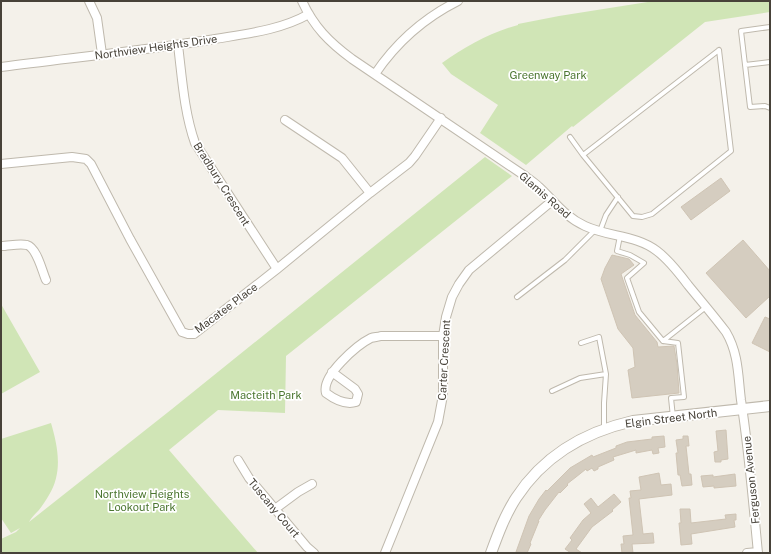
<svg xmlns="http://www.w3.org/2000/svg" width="771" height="554" font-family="'Public Sans',sans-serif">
<rect width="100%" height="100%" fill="#f4f1ea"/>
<path fill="#d0e5b6" d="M654 1H770V12L705 22 573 127 572 126 526 165 480 133 498 105 451 74 442 63C465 47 491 32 518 25V24L559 16Z
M485 157 512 176 286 356 285 413 218 410 169 450 258 553H1V539L16 532 20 528 11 533 1 518V439L51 423C58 447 63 472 49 495 46 500 42 506 39 510 35 514 31 518 29 522L172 409Z
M1 304 40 372 1 394Z"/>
<path fill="#d5cdc0" stroke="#cfc4b4" d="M721 178 730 191 691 220 681 207Z
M743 240 770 271V296L746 318 706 273Z
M612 255 629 259 634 265 621 274 635 315 657 342 658 347 674 346 677 364 679 393 632 398 628 370 635 367 633 348 618 329 601 279 605 268Z
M765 317 770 319V352L752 343Z
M726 430 728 459 721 460V462H715L714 452 718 451 716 431Z
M664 436 665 447 658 448 659 453 653 454 652 450 636 453V450L613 457 614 460 598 467V469L594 471 592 468 587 471 586 469 576 477 567 484 568 485 560 493 559 492 545 510 538 521H539L530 543 531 544 527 553 516 552 529 516 539 499 546 490 547 491 570 468 592 455 593 457 616 448V446L627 442 652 439V437Z
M683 436H688L689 446H686L689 474H691L692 485 682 486 680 475H678L676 453H678L676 440 683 439Z
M659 473 661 485 671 484 672 495 639 499 643 534 653 533 654 543 632 544 633 553H622L621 544H624L623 536 633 535 629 498H631L630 491 641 490 639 477Z
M735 474 736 486 714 488V486L703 487 701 476 713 475V477Z
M614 494 621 502 612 510 613 511 592 527 576 549 582 553H571L565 549 572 540 570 538 583 520 591 513 584 504 591 498 598 507Z
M680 509H690L691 523 726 519 725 515 736 514V520H734L735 527 691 534 692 544 681 545 679 523H681Z"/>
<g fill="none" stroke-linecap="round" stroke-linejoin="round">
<defs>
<path id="service" d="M770 27 741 31 750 107 765 106 770 108
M745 65 770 62
M570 137 583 155 633 216 642 217 652 214 731 151 719 50
M583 155 719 50
M600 231 606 215 618 197
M620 236 617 251 630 255 644 263 627 278 639 312 663 341 678 343 684 397 671 398 673 417
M517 297 565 260 595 230
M663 341 706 307
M581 343 599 337 606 374
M552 391 580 378 606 374 604 403V428"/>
<path id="minor" d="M89 1 97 18 102 54
M302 1C314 27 329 42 352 59L525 176C530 180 535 183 539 187 555 202 565 217 585 226 609 237 636 235 657 251 669 260 679 273 688 285 701 301 714 316 726 332 739 354 738 377 741 400 749 451 753 502 758 553
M178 45C182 77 184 112 195 143L277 269
M1 67C70 58 140 51 209 40 243 34 279 31 309 14
M375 74C396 43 424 18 458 1
M285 120 342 158 370 193
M1 164 72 157 86 159 91 164 130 239 182 332 188 334H194L277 269 370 193 409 163 415 156 441 118
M1 246C9 246 19 243 27 245 37 248 42 271 46 280
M332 372 355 389 358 394 356 402C346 405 334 399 326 393 321 376 357 345 371 338 374 337 378 337 381 336H443
M238 460 249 478 307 547 314 553
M275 509 298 492 312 484
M385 553 438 422 443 395V336L446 317 452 297 459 284 469 270 552 201
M747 553 758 552"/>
<path id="tertiary" d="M491 553C498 534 505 515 516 498 544 455 584 432 633 421L770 406"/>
</defs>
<use href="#service" stroke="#bfb9ad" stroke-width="6"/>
<use href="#minor" stroke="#bfb9ad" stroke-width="10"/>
<use href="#tertiary" stroke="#bfb9ad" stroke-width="12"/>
<use href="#service" stroke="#fff" stroke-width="4"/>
<use href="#minor" stroke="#fff" stroke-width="8"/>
<use href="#tertiary" stroke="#fff" stroke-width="10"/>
</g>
<g text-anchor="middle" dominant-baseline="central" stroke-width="3.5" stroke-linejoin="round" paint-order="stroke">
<g font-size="11" fill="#474239" stroke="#fff">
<text transform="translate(156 47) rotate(-8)">Northview Heights Drive</text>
<text transform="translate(222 184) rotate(58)">Bradbury Crescent</text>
<text transform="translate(545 195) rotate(41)">Glamis Road</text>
<text transform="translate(226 308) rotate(-37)">Macatee Place</text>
<text transform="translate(444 360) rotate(-87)">Carter Crescent</text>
<text transform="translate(671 418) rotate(-7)">Elgin Street North</text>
<text transform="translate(751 480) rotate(-96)">Ferguson Avenue</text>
<text transform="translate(274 508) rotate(50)">Tuscany Court</text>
</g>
<g font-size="11" fill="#4b7630" stroke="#fff">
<text x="548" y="75">Greenway Park</text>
<text x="266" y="395">Macteith Park</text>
<text x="142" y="494">Northview Heights<tspan x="142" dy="13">Lookout Park</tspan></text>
</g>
</g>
<rect width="771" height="554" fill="none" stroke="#474239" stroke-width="4"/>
</svg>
